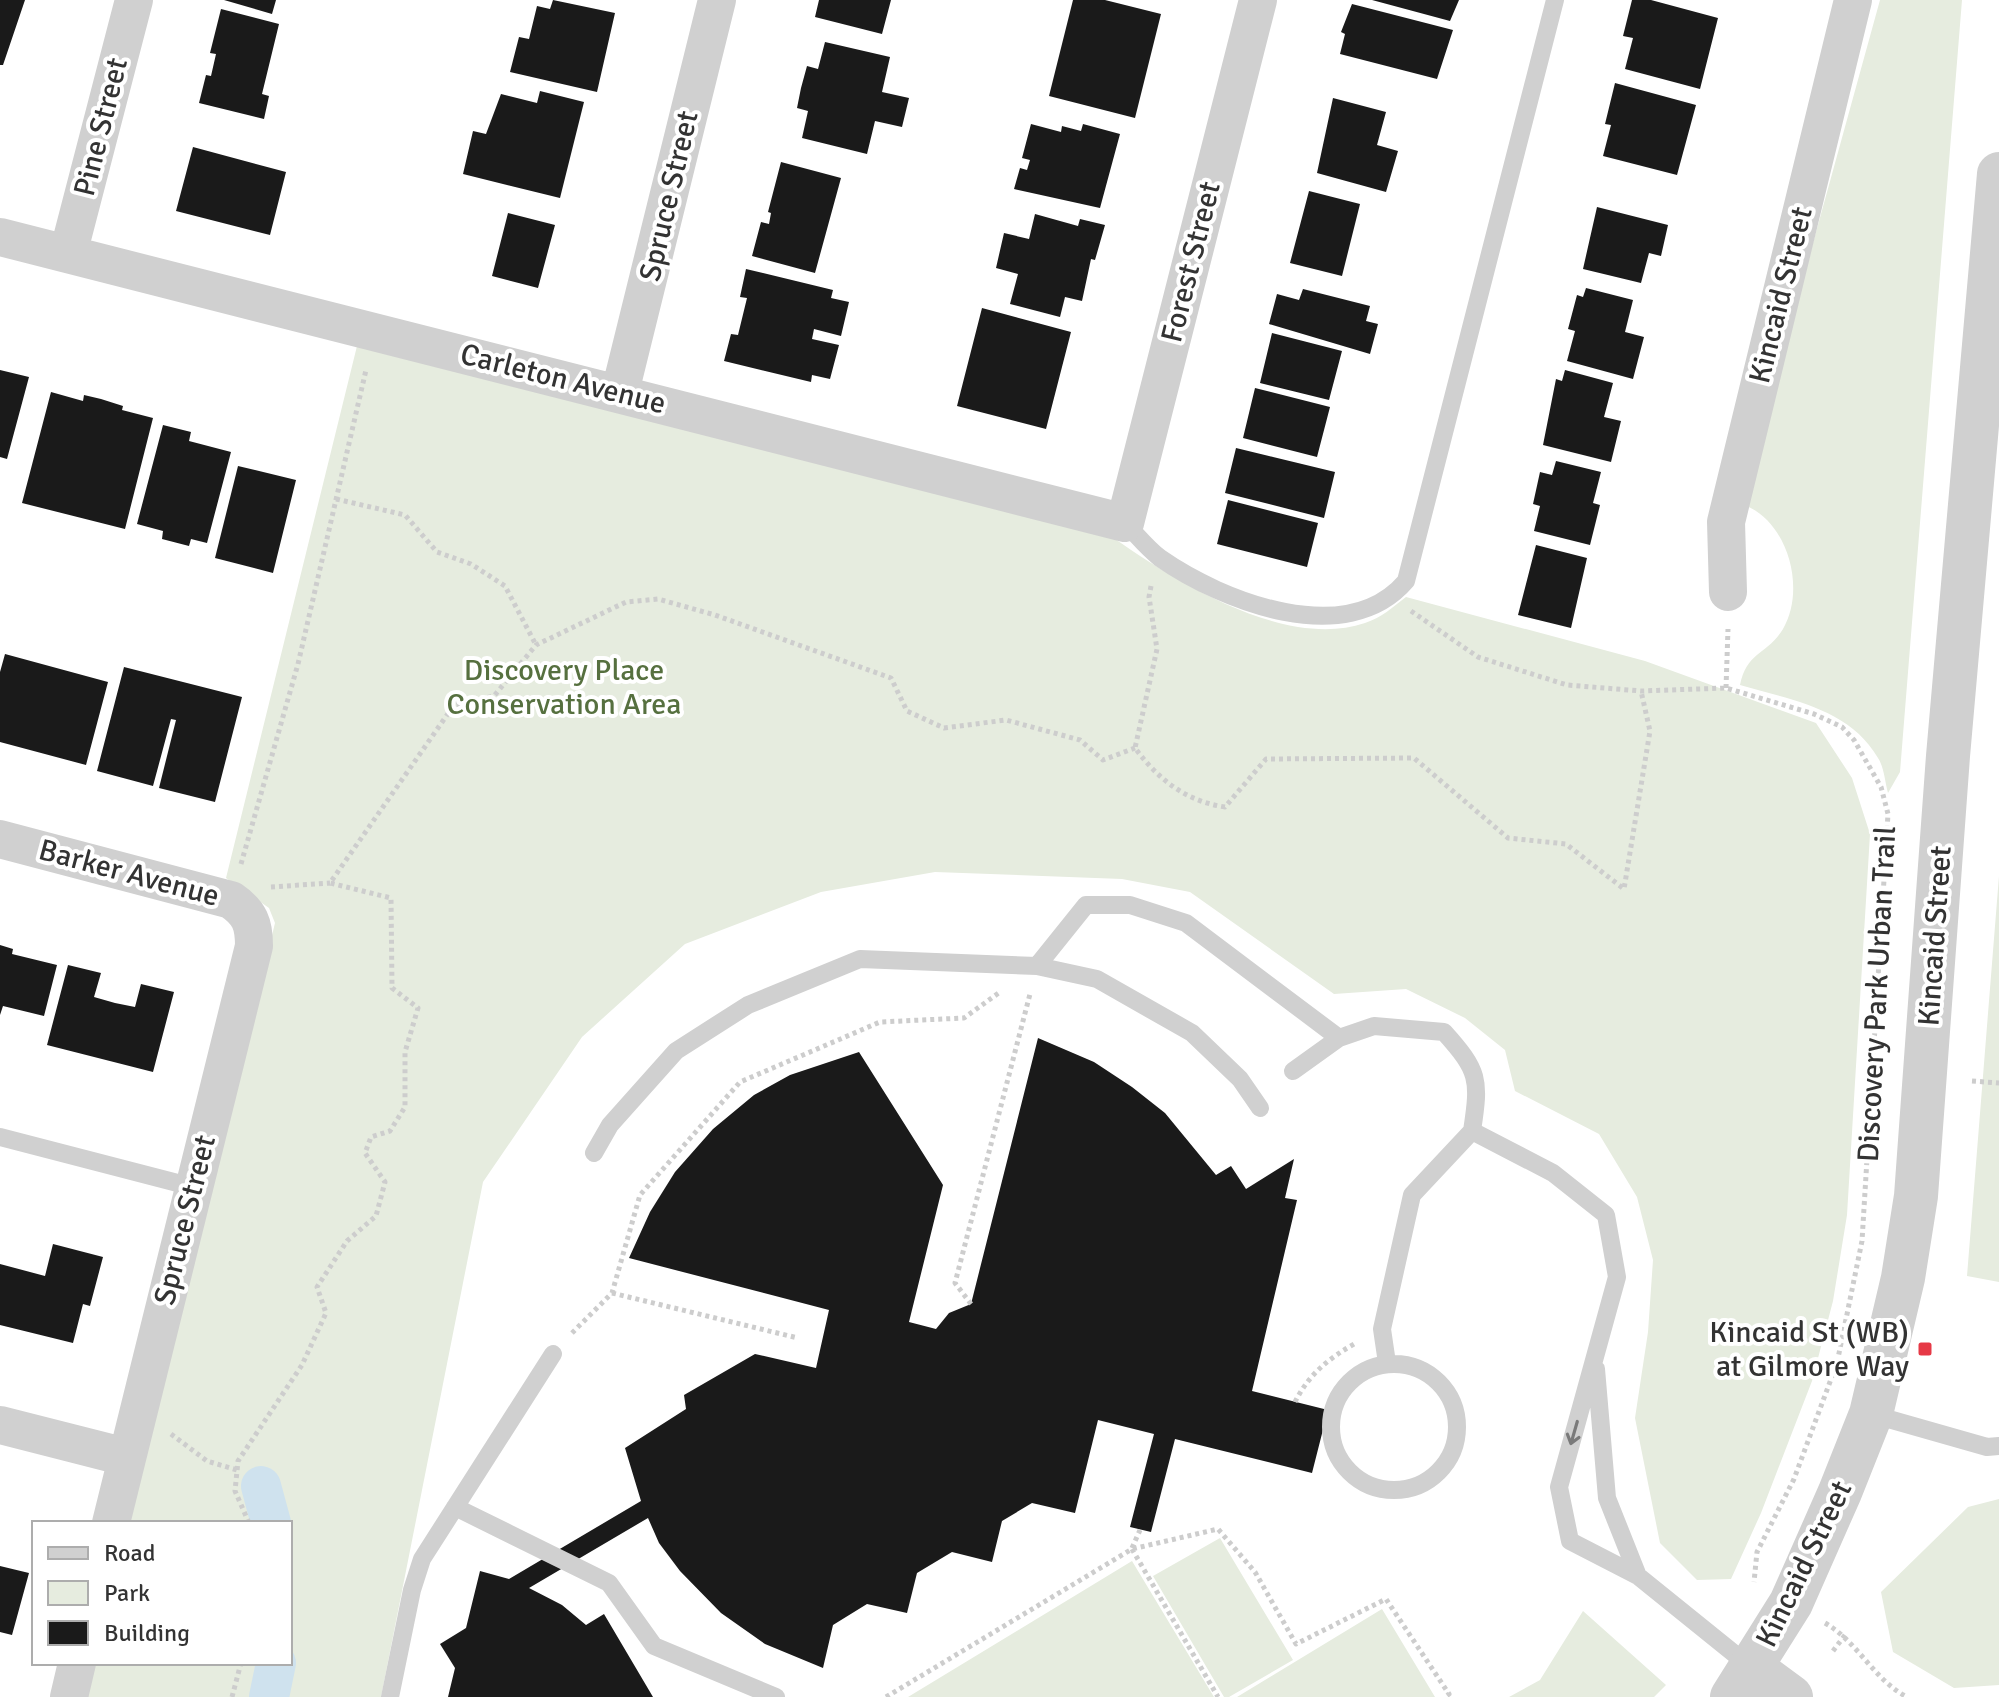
<svg xmlns="http://www.w3.org/2000/svg" width="1999" height="1697" font-family="Signika,sans-serif">
<rect width="100%" height="100%" fill="#fff"/>
<path fill="#e6ecdf" d="M1880 0H1962L1900 772 1888 793C1885 782 1884 767 1878 758 1849 708 1790 700 1740 685 1747 651 1767 655 1783 629 1807 588 1787 518 1741 504Z
M357 346 1105 532C1169 577 1282 651 1365 623 1381 618 1393 607 1406 597L1645 661 1816 723 1852 778 1870 834 1847 1215 1833 1301 1812 1381 1761 1513 1731 1579 1697 1580 1660 1543 1635 1418 1648 1332 1653 1260 1637 1197 1599 1134 1515 1091 1505 1050 1465 1018 1406 989 1334 994 1190 892 1122 879 935 872 821 892 685 944 582 1037 483 1182 381 1697H87L95 1663H290V1523H129L275 923 269 908 226 878Z
M1999 876V1282L1967 1276Z
M1999 1499V1685L1954 1688 1893 1652 1881 1592 1968 1507Z
M1220 1538 1293 1660 1229 1697H1224L1153 1576Z
M1132 1561 1214 1697H908Z
M1382 1609 1435 1697H1237Z
M1583 1611 1666 1685 1654 1697H1509L1540 1680Z"/>
<g fill="none" stroke-linecap="round" stroke-linejoin="round">
<path stroke="#cfe2ee" stroke-width="40" d="M261 1486 271 1523
M269 1697 276 1663"/>
</g>
<path fill="#1a1a1a" d="M0 0H25L3 65H0Z
M224 0H276L272 14Z
M553 0 615 13 597 92 510 72 519 37 529 39 537 6 550 9Z
M819 0H891L882 34 815 17Z
M1073 0H1105L1161 14 1135 118 1049 96Z
M1372 0H1459L1450 21Z
M1632 0H1651L1718 18 1700 89 1625 69 1633 38 1623 36Z
M1352 4 1453 30 1437 79 1340 54 1345 34 1341 32Z
M221 9 279 24 262 94 269 96 264 119 199 103 206 75 211 76 216 54 210 53Z
M825 42 890 57 882 92 909 98 902 127 875 121 867 154 802 138 808 111 797 108 801 88 807 66 818 69Z
M1615 83 1696 105 1677 175 1603 156 1611 125 1605 124Z
M540 91 584 102 560 198 463 174 473 131 486 134 501 94 537 103Z
M1333 98 1386 112 1377 145 1398 151 1386 192 1317 173Z
M1031 124 1061 132 1062 126 1081 131 1083 124 1120 134 1100 208 1014 189 1020 168 1027 170 1030 160 1022 158Z
M193 147 286 172 270 235 176 211Z
M781 162 841 178 815 273 752 256 761 222 769 224 771 213 768 212Z
M1309 191 1360 204 1342 276 1290 263Z
M1597 207 1668 225 1661 256 1649 253 1641 283 1583 269Z
M508 213 555 225 538 288 492 276Z
M1035 214 1078 226 1080 219 1105 225 1095 260 1091 259 1082 301 1065 297 1060 317 1010 304 1018 274 996 268 1004 233 1029 239Z
M746 269 833 290 831 298 849 302 841 336 814 329 812 339 839 345 830 379 812 375 811 382 724 361 731 334 738 335 747 298 740 297Z
M1586 288 1633 300 1625 332 1644 337 1633 379 1567 361 1575 331 1568 329 1577 295 1583 297Z
M1303 289 1370 306 1366 321 1378 324 1370 354 1269 324 1277 294 1299 300Z
M982 308 1071 332 1046 429 957 406Z
M1272 333 1342 351 1329 400 1260 383Z
M0 370 29 377 7 459 0 457Z
M1565 370 1613 383 1604 417 1621 421 1611 462 1543 445 1556 379 1562 381Z
M1255 388 1330 407 1317 457 1243 438Z
M51 392 83 401 84 395 101 399 123 406 122 410 153 418 125 529 22 503Z
M163 425 191 432 189 441 231 452 207 543 191 539 189 546 162 539 163 531 137 524Z
M1236 448 1335 472 1324 518 1225 493Z
M1556 461 1601 472 1593 503 1600 505 1590 545 1534 531 1540 506 1533 504 1540 472 1552 475Z
M238 466 296 480 273 573 215 558Z
M1228 500 1318 523 1307 567 1217 544Z
M1536 545 1587 558 1571 628 1518 615Z
M5 654 108 682 86 765 0 742V672Z
M124 667 242 697 215 802 159 788 176 720 171 719 153 786 97 771Z
M0 945 13 949 12 954 57 965 44 1016 3 1006 0 1015Z
M68 965 101 973 94 997 115 1003 135 1007 141 984 174 992 153 1072 47 1045Z
M1038 1038 1094 1062 1132 1087 1165 1113 1216 1175 1231 1166 1246 1189 1294 1159 1285 1198 1297 1200 1252 1391 1328 1410 1312 1473 1175 1439 1151 1532 1130 1527 1154 1434 1098 1420 1075 1513 1032 1503 1002 1521 992 1562 952 1552 917 1573 907 1613 867 1604 833 1625 823 1668 765 1644 721 1613 680 1571 659 1543 648 1518 529 1588 562 1605 586 1625 604 1614 653 1697H448L455 1668 440 1644 466 1628 480 1571 509 1579 641 1501 625 1448 686 1409 684 1395 755 1354 816 1368 829 1310 629 1258 650 1212 675 1172 713 1129 754 1095 790 1075 859 1052 943 1185 909 1322 936 1329 949 1313 971 1304Z
M53 1244 103 1257 90 1306 83 1304 73 1343 0 1325V1264L45 1276Z
M0 1566 29 1573 12 1635 0 1632Z"/>
<g fill="none" stroke-linecap="round" stroke-linejoin="round">
<path stroke="#cdcdcd" stroke-width="5" stroke-dasharray="4 4" stroke-linecap="butt" d="M336 499 405 515 437 552 471 564 505 586 536 645
M1151 586 1149 597 1157 649 1135 748C1158 779 1185 801 1225 807L1266 759 1414 758 1508 838 1566 844 1624 889 1650 731 1641 691
M1411 611 1478 657 1567 685 1641 691 1726 688 1814 714 1842 727 1854 740 1881 787 1888 814 1862 1241 1837 1363 1794 1479 1757 1552 1754 1582
M1726 688 1728 629
M241 864 298 664 366 370
M271 887 330 883
M1972 1081 1999 1083
M612 1293 798 1338
M971 1304 955 1283 1030 994
M572 1333 612 1293 640 1195 740 1082 880 1022 964 1018 1000 992
M1295 1402C1309 1374 1329 1358 1356 1343
M171 1434 207 1461 237 1470
M249 1523 235 1491 238 1461 302 1365 326 1313 317 1287 347 1241 376 1216 385 1182 365 1153 371 1137 390 1131 405 1107V1052L418 1008 392 988 391 898 330 883 454 705 494 696 536 645 626 602 658 599 715 615 891 678 907 711 944 728 1006 720 1080 740 1103 760 1135 748
M1132 1548 1140 1530
M1132 1549 1218 1697
M1825 1623C1858 1642 1874 1680 1907 1697
M1833 1651 1845 1635
M232 1697 241 1663
M886 1697 1132 1549 1218 1529 1255 1572 1296 1644 1386 1599 1449 1694 1445 1697"/>
<path stroke="#d0d0d0" stroke-width="18" d="M1125 523C1136 534 1147 548 1160 558 1223 602 1347 650 1406 581L1555 0
M1037 966 1086 905H1130L1186 923 1339 1038
M1293 1071 1339 1038 1374 1026 1444 1032C1479 1071 1480 1079 1472 1131L1553 1173 1606 1215 1617 1277 1559 1487 1570 1541 1638 1576 1752 1668
M0 1137 193 1187
M594 1153 610 1125 676 1051 748 1005 860 959 1037 966 1097 979 1192 1033 1240 1079 1260 1108
M1387 1363 1382 1329 1412 1195 1472 1131
M1331 1427a63 63 0 1 1 126 0a63 63 0 1 1-126 0Z
M1596 1369 1607 1498 1638 1576
M1871 1414 1987 1447 1999 1446
M455 1507 609 1583 654 1646 776 1697
M390 1697 412 1590 422 1559 553 1354"/>
<path stroke="#d0d0d0" stroke-width="38" d="M0 237 1125 523 1258 0
M68 254 134 0
M620 392 717 0
M1728 592 1726 522 1853 0
M0 839 231 900C250 913 254 924 254 946L111 1523
M0 1425 126 1457
M69 1697 77 1663"/>
<path stroke="#d0d0d0" stroke-width="44" d="M1752 1668 1791 1697
M1732 1697 1791 1603 1840 1492 1871 1414 1903 1278 1916 1196 1948 756 1999 174"/>
</g>
<defs><path id="oneway-shaft" d="M-6 0H5M1.5-3L5.5 0L1.5 3" fill="none" stroke-width="1.6" stroke-linecap="round" stroke-linejoin="round" transform="scale(2)"/></defs>
<use stroke="#7a7a7a" href="#oneway-shaft" transform="translate(1574 1433) rotate(106)"/>
<rect fill="#e63946" stroke="#fff" stroke-width="3" x="1917" y="1341" width="16" height="16" rx="4"/>
<g text-anchor="middle" dominant-baseline="central" stroke-width="8" stroke-linejoin="round" paint-order="stroke">
<g font-size="30" fill="#333" stroke="#fff">
<text transform="translate(101 127) rotate(-76)">Pine Street</text>
<text transform="translate(669 196) rotate(-77)">Spruce Street</text>
<text transform="translate(1191 262) rotate(-76)">Forest Street</text>
<text transform="translate(1781 295) rotate(-76)">Kincaid Street</text>
<text transform="translate(563 379) rotate(14)">Carleton Avenue</text>
<text transform="translate(129 873) rotate(15)">Barker Avenue</text>
<text transform="translate(1935 936) rotate(-86)">Kincaid Street</text>
<text transform="translate(1877 994) rotate(-87)">Discovery Park Urban Trail</text>
<text transform="translate(185 1220) rotate(-76)">Spruce Street</text>
<text transform="translate(1804 1564) rotate(-64)">Kincaid Street</text>
</g>
<g font-size="30" fill="#56703f" stroke="#fff">
<text x="564" y="670">Discovery Place<tspan x="564" dy="34">Conservation Area</tspan></text>
</g>
<g font-size="30" fill="#333" stroke="#fff" text-anchor="end">
<text x="1909" y="1332">Kincaid St (WB)<tspan x="1909" dy="34">at Gilmore Way</tspan></text>
</g>
</g>
<rect x="32" y="1521" width="260" height="144" fill="#ffffff" stroke="#adadad" stroke-width="2"/>
<rect x="48" y="1547" width="40" height="12" fill="#d0d0d0" stroke="#adadad" stroke-width="2"/>
<text x="104" y="1561" font-size="24" fill="#333333">Road</text>
<rect x="48" y="1581" width="40" height="24" fill="#e6ecdf" stroke="#adadad" stroke-width="2"/>
<text x="104" y="1601" font-size="24" fill="#333333">Park</text>
<rect x="48" y="1621" width="40" height="24" fill="#1a1a1a" stroke="#adadad" stroke-width="2"/>
<text x="104" y="1641" font-size="24" fill="#333333">Building</text>
</svg>
